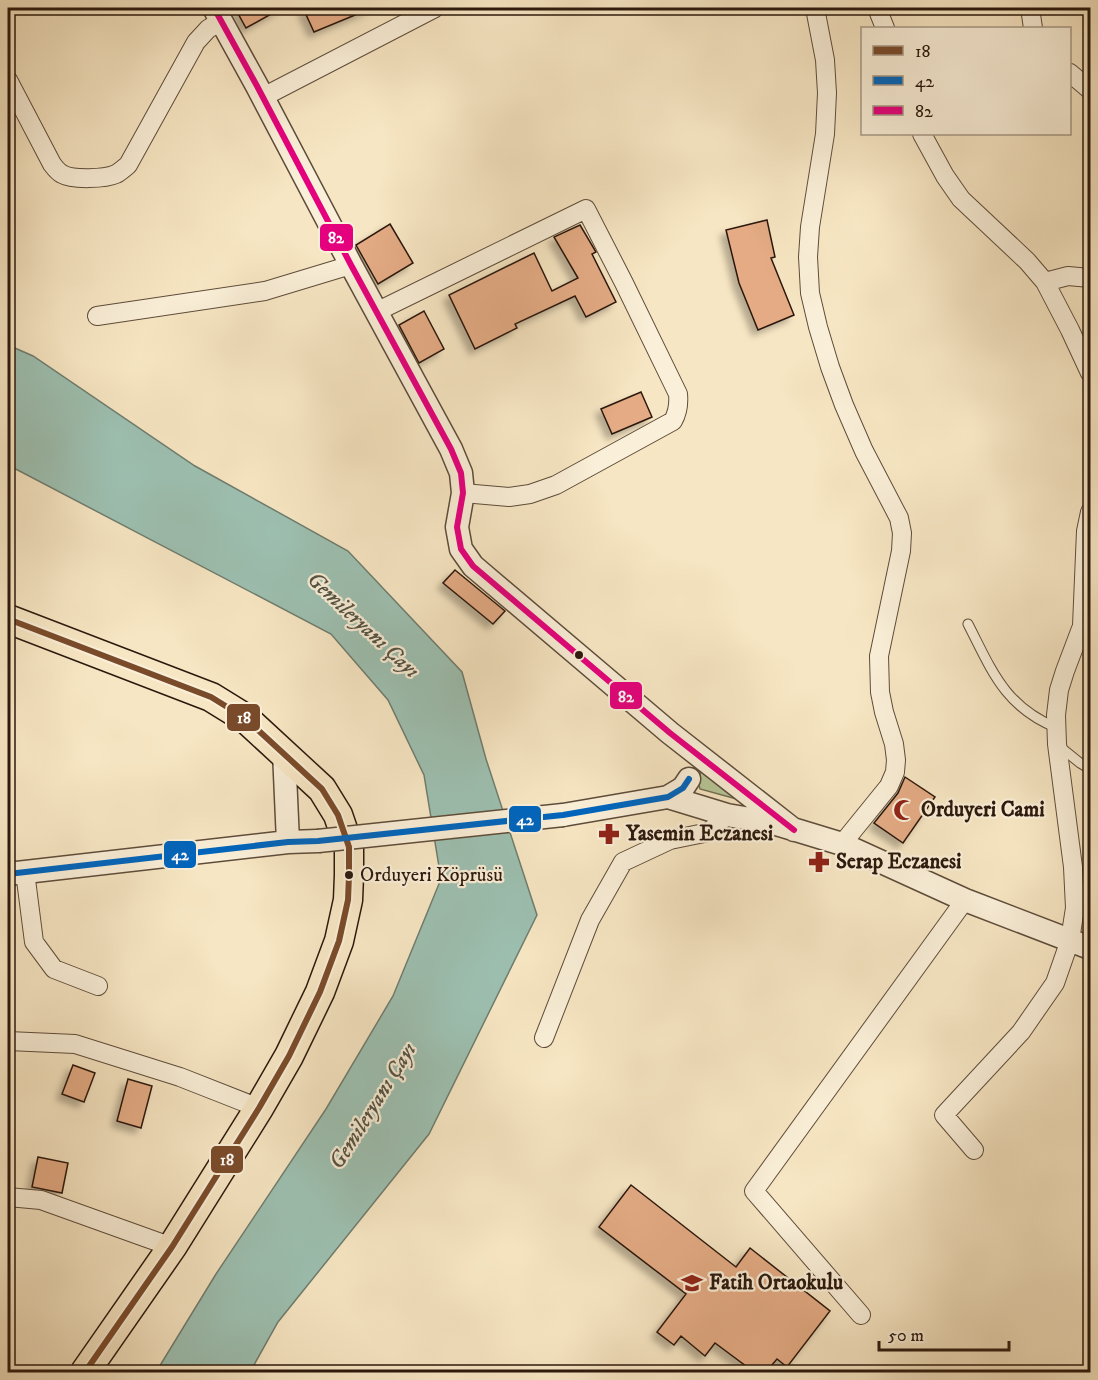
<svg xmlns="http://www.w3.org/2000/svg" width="1098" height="1380" font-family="'IM FELL DW Pica',serif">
<defs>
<filter id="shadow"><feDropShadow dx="-5.5" dy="5.5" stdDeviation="3" flood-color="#0004"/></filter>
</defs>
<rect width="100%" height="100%" fill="#f7e6c3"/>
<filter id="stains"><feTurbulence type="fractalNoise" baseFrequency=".00333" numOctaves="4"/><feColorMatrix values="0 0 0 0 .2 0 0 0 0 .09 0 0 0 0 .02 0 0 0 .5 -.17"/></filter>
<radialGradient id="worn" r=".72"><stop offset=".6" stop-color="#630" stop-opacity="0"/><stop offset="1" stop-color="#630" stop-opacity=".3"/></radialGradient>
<path fill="#b7c698" stroke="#716f52" stroke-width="1.5" d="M701 771 751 803 700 789 698 782Z"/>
<path fill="#9dc0b1" stroke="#6f7d6f" stroke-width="1.5" d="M8 345 33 356 195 466 348 551 462 672 486 759 537 915 429 1134 278 1322 250 1372H156L216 1274 326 1109 393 996 441 879 424 775 388 700 331 634 8 465Z"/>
<path fill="#e4ab84" stroke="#2b180d" stroke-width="1.5" filter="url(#shadow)" d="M235 8H282L246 28Z
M303 8H372L314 32Z
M767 220 775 257 771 258 794 315 758 330 739 283 726 230Z
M390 224 413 263 378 284 356 245Z
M580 225 596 252 592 254 616 302 586 317 575 296 515 324 517 328 475 349 449 295 534 253 552 291 578 278 554 237Z
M424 311 444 349 419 363 399 325Z
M641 392 652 417 612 434 601 409Z
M455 570 505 611 493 624 443 583Z
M905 777 935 797 903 843 874 823 898 793Z
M73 1065 95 1073 84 1102 62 1094Z
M128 1079 152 1086 141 1128 117 1121Z
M38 1157 68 1163 62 1193 32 1187Z
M631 1185 736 1267 750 1248 830 1311 787 1367 777 1359 766 1372H754L715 1343 705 1356 681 1336 674 1345 657 1332 686 1294 599 1227Z"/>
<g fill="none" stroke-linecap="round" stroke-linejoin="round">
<defs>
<path id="service" d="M968 624C992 671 1005 707 1057 728
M1059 746 1080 763 1090 769"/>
<path id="minor" d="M815 8 825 60 827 93 825 134 810 227 808 257 810 293 818 327 830 367 844 405 864 451 899 518 902 533 901 551 879 656 880 692 884 712 894 744 896 760 895 772 889 786 842 844
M877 8 885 28
M1030 8 1033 28
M1070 73 1090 90
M8 80 52 164C55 168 58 172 62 174 72 180 105 179 116 174 120 172 124 168 128 165L196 42 208 29 221 21
M263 97 435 8
M922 134 945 176 961 199 1027 261 1045 282 1070 330 1090 373
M1045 282 1068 276 1090 278
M376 312 586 209 624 283 678 394C679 404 678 412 673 421L556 485 530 494 509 497 463 493
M97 316 265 291 351 265
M25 872 34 942 54 969 98 986
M544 1038 590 920 623 862 670 840 709 832 727 815
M8 1041 75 1044 180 1077 259 1108
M974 1150 944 1115 1021 1032 1055 983 1070 940 1075 908 1073 867 1057 744 1056 715 1059 690 1065 671 1082 626 1086 531 1090 512
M8 1197 41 1200 172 1247
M861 1315 754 1191 965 900"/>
<path id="tertiary" d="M214 8 257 86 351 265 451 449 461 473 463 493 457 527 461 549 473 566 670 733 794 830
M284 752 288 842
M668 797 727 815 773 823 842 844 965 900 1090 948
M563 815 668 797 683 788 689 779
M8 874 288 842 318 841"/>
<path id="primary" d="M8 619 211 697 245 718 322 789 338 815 349 847V875L348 900 339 941 320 992 289 1056 259 1108 172 1247 85 1372"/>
</defs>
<use href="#service" stroke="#5e4c3a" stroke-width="11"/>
<use href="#minor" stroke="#5e4c3a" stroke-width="20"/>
<use href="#tertiary" stroke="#5e4c3a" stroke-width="25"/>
<use href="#primary" stroke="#2b180d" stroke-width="31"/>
<use href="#service" stroke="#faefd8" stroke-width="9"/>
<use href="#minor" stroke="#faefd8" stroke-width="18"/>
<use href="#tertiary" stroke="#faefd8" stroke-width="22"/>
<use href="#primary" stroke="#f7e6c3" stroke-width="28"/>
<defs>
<path id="tertiary-bridge" d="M318 841 563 815"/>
</defs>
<use href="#tertiary-bridge" stroke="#5e4c3a" stroke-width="25" stroke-linecap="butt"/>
<use href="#tertiary-bridge" stroke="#faefd8" stroke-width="22"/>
<defs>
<path id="bus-1" d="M8 619 211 697 245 718 322 789 338 815 349 847V875L348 900 339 941 320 992 289 1056 259 1108 172 1247 85 1372"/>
<path id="bus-2" d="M8 874 288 842 318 841 563 815 668 797 683 788 689 779"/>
<path id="bus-3" d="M214 8 257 86 351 265 451 449 461 473 463 493 457 527 461 549 473 566 670 733 794 830"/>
</defs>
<use href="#bus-1" stroke="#faefd8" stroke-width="10"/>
<use href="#bus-2" stroke="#faefd8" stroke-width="10"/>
<use href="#bus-3" stroke="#faefd8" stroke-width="10"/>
<use href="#bus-1" stroke="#7a4b2a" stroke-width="6"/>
<use href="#bus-2" stroke="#0065bd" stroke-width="6"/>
<use href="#bus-3" stroke="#e5007d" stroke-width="6"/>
</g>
<defs>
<symbol id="mosque-bare" viewBox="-9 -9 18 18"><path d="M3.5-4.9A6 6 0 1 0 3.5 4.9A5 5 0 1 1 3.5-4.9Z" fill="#8f2418" stroke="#faefd8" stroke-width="2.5" paint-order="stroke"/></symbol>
<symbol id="pharmacy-bare" viewBox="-9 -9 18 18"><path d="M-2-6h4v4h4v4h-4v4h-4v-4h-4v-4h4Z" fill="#8f2418" stroke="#faefd8" stroke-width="2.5" paint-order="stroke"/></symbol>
<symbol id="school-bare" viewBox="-9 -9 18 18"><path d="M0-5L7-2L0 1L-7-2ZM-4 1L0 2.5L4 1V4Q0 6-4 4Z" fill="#8f2418" stroke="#faefd8" stroke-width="2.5" paint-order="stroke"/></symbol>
</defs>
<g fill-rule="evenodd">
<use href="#mosque-bare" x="889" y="795" width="30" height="30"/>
<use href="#pharmacy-bare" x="594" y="819" width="30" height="30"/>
<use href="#pharmacy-bare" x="804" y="847" width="30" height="30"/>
<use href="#school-bare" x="677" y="1268" width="30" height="30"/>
</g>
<g fill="#2b180d" stroke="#faefd8" stroke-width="2">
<circle cx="579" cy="655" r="5"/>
<circle cx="349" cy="875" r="5"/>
</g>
<g text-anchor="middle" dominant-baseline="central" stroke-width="4.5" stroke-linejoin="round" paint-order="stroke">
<g font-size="20" fill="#2b180d" stroke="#faefd8" text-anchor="start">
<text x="360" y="875">Orduyeri Köprüsü</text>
</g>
<g font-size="21" font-weight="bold" fill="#2b180d" stroke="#faefd8" text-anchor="start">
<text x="921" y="810">Orduyeri Cami</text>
<text x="626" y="834">Yasemin Eczanesi</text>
<text x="836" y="862">Serap Eczanesi</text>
<text x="709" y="1283">Fatih Ortaokulu</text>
</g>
<g font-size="22" font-style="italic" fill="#535346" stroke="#faefd8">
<text transform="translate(363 625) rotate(43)">Gemileryanı Çayı</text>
<text transform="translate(373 1106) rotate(-58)">Gemileryanı Çayı</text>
</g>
</g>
<g stroke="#faefd8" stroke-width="2">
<rect x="319" y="223" width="35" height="29" rx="6" fill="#e5007d"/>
<rect x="609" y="681" width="34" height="29" rx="6" fill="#e5007d"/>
<rect x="226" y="703" width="35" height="29" rx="6" fill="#7a4b2a"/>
<rect x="508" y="805" width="34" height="28" rx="6" fill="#0065bd"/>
<rect x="163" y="840" width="34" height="29" rx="6" fill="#0065bd"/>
<rect x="210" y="1145" width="34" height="29" rx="6" fill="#7a4b2a"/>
</g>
<g font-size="16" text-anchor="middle" font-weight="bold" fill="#fff">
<text x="336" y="243">82</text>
<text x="626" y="702">82</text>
<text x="244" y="723">18</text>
<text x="525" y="825">42</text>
<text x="180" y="860">42</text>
<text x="227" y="1165">18</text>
</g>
<rect width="1098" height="1380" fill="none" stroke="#f7e6c3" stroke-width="30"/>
<rect x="9" y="9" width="1080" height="1362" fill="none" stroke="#2b180d" stroke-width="3"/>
<rect x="15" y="15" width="1068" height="1350" fill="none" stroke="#2b180d" stroke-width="1.5"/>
<rect x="861" y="27" width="210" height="108" fill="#faefd8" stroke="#a79987" stroke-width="1.5"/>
<rect x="873" y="46" width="30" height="9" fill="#7a4b2a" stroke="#a79987" stroke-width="1.5"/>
<text x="915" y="57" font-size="18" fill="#2b180d">18</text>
<rect x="873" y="76" width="30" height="9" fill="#0065bd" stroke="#a79987" stroke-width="1.5"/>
<text x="915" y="87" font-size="18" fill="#2b180d">42</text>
<rect x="873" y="106" width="30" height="9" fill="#e5007d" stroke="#a79987" stroke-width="1.5"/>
<text x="915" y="117" font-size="18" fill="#2b180d">82</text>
<path d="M879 1341v9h130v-9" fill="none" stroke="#2b180d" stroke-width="3"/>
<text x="888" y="1341" font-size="18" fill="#2b180d" stroke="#faefd8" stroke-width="4.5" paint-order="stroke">50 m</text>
<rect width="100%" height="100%" filter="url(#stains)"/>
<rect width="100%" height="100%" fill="url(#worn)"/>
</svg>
